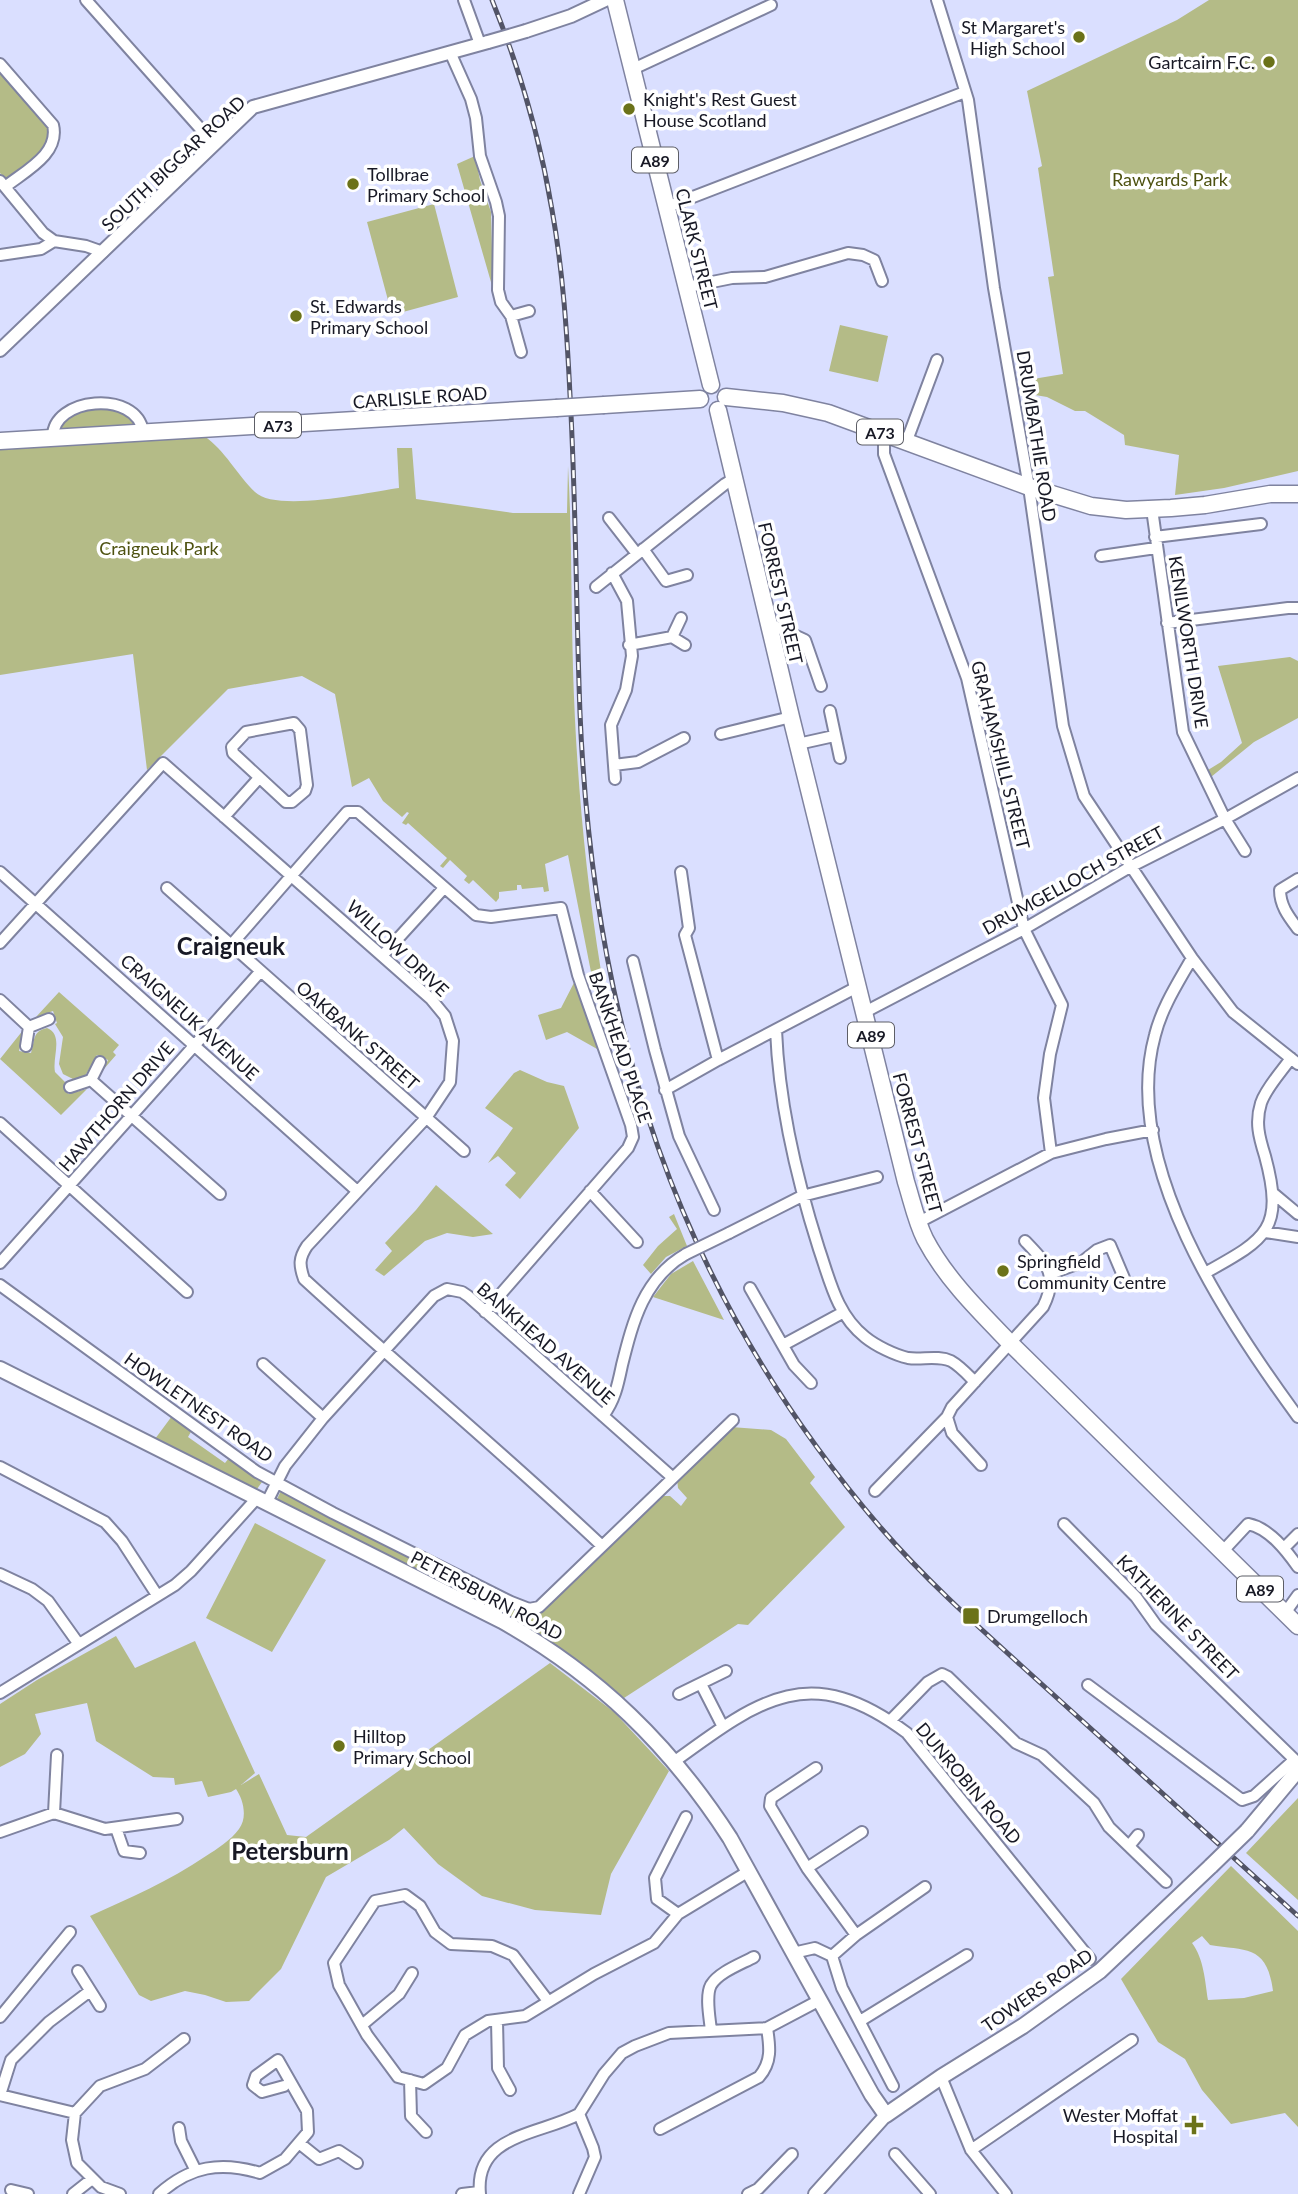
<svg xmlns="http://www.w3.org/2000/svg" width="1298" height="2194" font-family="Lato,sans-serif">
<rect width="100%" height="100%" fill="#dadfff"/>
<path fill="#b4bb87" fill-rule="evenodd" d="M1209 0H1298V471L1224 488 1175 495 1179 455 1125 445 1124 435 1085 411H1075L1047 397 1023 393 1021 381 1063 374 1048 277 1054 276 1038 168 1042 166 1027 91 1177 20Z
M0 66 51 126 47 151 7 181 0 173Z
M475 156 480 180 491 212 493 289 457 164Z
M434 204 458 297 392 315 367 222Z
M840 325 888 336 878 382 829 371Z
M97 407 121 411 138 425 59 429 60 425 75 413Z
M204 436C225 450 237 475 255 492 276 513 370 492 399 488L397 448H412L416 499 513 513H567L568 466C572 534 571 601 573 669 576 770 585 872 601 971L591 972 568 855 545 864 549 891 544 892 543 887 522 889 521 885H517V890L499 892V898L496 902 473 880 469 884 464 880 467 876 450 860 443 868 440 866 447 858 408 823 406 825 402 823 409 813 407 812 402 817 383 801 369 778 352 787 335 694 302 676 228 689 147 770 133 654 0 675V450Z
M1290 657 1298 661V718L1254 742 1211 777 1208 770 1221 762 1242 743 1218 666Z
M578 975 606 1054 567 1032 546 1040 538 1015 561 1008Z
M59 992 119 1045 113 1052 116 1055 103 1070 108 1060 97 1055 85 1076 73 1079 63 1074 59 1064 63 1037 55 1024 57 1023 53 1011 36 1017Z
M47 1028C64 1035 52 1057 55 1072L65 1082 68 1094 87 1089 61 1115 0 1059 24 1029 19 1051 31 1053C35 1041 32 1031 47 1028Z
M520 1070 547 1082 564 1086 579 1128 520 1199 505 1185 516 1173 498 1156 488 1163 513 1128 485 1108 514 1073Z
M436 1185 493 1234 473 1237 447 1233 425 1241 384 1276 375 1270 392 1251 385 1243 416 1210Z
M674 1214 687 1246 666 1257 651 1274 643 1265 658 1246 677 1229 669 1217Z
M693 1261 724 1320 653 1297 671 1274Z
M172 1416 192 1430 188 1437 225 1463 229 1458 262 1482 257 1489 155 1439Z
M731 1427 771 1430 786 1439 815 1477 810 1483 845 1527 748 1625 738 1624 624 1698 569 1654 524 1625 277 1499 281 1491 514 1609 530 1614 659 1496H670L681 1506 687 1498 678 1488 677 1479Z
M255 1523 326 1560 272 1652 206 1618Z
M116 1636 135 1668 195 1641 255 1773 241 1785 259 1774 287 1835 306 1837 550 1663 614 1712 669 1771 611 1874 601 1915 535 1910 482 1896 438 1864 404 1828 389 1840 326 1877 281 1969 249 2001 226 2002 205 1995 185 1991 151 2001 139 1995 90 1916C130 1898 169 1881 206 1856 217 1849 231 1840 239 1829 248 1817 243 1799 236 1789L231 1792 208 1797 202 1781 175 1785 174 1778 153 1777 96 1741 87 1703 35 1714 41 1734 25 1754 0 1767V1704L37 1680Z
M1298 1798V1900L1246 1853Z
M1231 1866 1298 1931V2127L1285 2113 1231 2124 1202 2090 1185 2059 1158 2042 1121 1979ZM1202 1936 1210 1945C1247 1951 1267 1945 1273 1991L1244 1998 1208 2000C1205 1981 1204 1959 1192 1943Z"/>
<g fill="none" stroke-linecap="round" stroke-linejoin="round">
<defs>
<path id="minor" d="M86 0 214 144
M464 0 480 44
M937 0 968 100 994 288 1029 487 1063 726 1084 796 1192 958 1233 1012 1298 1064
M450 52 471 99 476 118 480 156 496 202 499 216 498 290 501 302 511 316 521 352
M0 64 53 125C60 154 25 171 5 187
M633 69 771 5
M0 181 43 233 54 241 86 246 103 252
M667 207 965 92
M0 255 41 249 54 241
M687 287 732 278 765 277 848 253 863 255 874 260 882 281
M511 316 529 311
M884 434V454L967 678 1024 929 1062 1005 1050 1054 1044 1098 1051 1153
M53 438C51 397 137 389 143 432
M906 443 937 360
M1152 509 1183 732 1225 819 1245 851
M609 518 637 554
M1155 537 1261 524
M643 549 666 581 687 575
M1101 556 1156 548
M612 573 627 601 632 656 626 690 611 725 615 779
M596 587 725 484 735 478
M768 623 805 640 821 686
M1167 623 1288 608H1298
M672 637 681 618
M629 645 672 637 685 645
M830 711 840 758
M294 723 300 730 307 785 305 791 292 802H286L233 753 232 747 246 732Z
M721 734 791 717
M798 744 834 736
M614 765 638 762 684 738
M224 817 259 778
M0 872 356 1190
M681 872 689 928 685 935 718 1060
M1298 879 1280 890C1280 906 1289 917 1298 929
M167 888 464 1151
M0 943 163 763 431 999 445 1016 453 1041 450 1082 426 1118 307 1246C299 1258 299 1265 304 1279 402 1369 505 1454 602 1546
M231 945 347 812H358L476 915 491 917 561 908 578 975 631 1125 633 1137 628 1148 485 1312
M383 955 444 888
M1192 958C1178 983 1162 1007 1155 1035 1120 1162 1226 1319 1298 1417
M633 961 655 1050 679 1136 714 1210
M0 1000 29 1027 49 1019
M865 1012 1024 929 1130 867 1225 819 1298 778
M776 1030C779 1105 796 1177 819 1249 830 1281 837 1315 865 1337 876 1346 895 1355 908 1358 922 1360 938 1355 951 1361 960 1366 968 1375 975 1382
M26 1046 29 1027
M91 1080 100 1062
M70 1087 91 1080 220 1194
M665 1090 718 1060 859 986
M0 1123 187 1292
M590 1191 637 1242
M1274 1194 1298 1214
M919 1222 1051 1153 1106 1139 1153 1130
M1265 1232 1298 1237
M729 1233 802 1196 877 1177
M0 1263 260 972
M1205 1273C1266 1239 1285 1230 1265 1156 1259 1137 1255 1122 1261 1103 1266 1088 1282 1071 1291 1058
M1050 1274 1082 1262 1097 1250 1110 1245 1124 1278
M0 1285 257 1472 333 1513 511 1602 529 1609 539 1607 733 1420
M750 1288 794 1365 811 1383
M783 1345 842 1313
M263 1364 323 1418
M603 1416C615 1400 618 1384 622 1365 633 1321 644 1278 686 1254
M947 1417 952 1433 981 1465
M0 1467 105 1522 122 1541 157 1595
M875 1491 947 1417 952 1407 1043 1307C1059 1275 1047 1264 1025 1241
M267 1502 285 1466 323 1418 434 1296 447 1289 462 1292 468 1296 672 1477
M1064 1524 1136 1597 1156 1625 1298 1763
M1284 1548 1298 1534
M1222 1552 1248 1524C1269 1528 1286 1550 1298 1567
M0 1574 32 1589 48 1601 78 1643
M1285 1613 1298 1595
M701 1684 723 1727
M1088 1685 1242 1800 1254 1796 1294 1760
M0 1693 175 1585 191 1571 257 1498
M679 1694 726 1671
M890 1721 928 1682 942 1674 948 1677 1016 1743 1042 1755 1094 1803 1109 1827 1166 1882
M675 1761C761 1698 811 1661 907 1733L1090 1959
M816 1768 771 1798 770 1806 807 1868 856 1935
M54 1813 57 1755
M116 1828 124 1851 140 1853
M0 1832 54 1813 105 1829 177 1819
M1129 1846 1138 1835
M807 1868 862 1832
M678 1914 657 1899 655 1878 686 1817
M793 1953 815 1948 832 1956
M78 1971 100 2006
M548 2001 513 1955 492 1946 451 1944 435 1932 420 1906 405 1895 375 1901 334 1963 339 1985 367 2035 398 2077 424 2084 447 2068 465 2035 488 2021 525 2016 594 1974 654 1943 678 1914 749 1871
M0 2017 70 1932
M497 2020 498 2068 510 2090
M860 2021 967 1955
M362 2025 399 1994 412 1973
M711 2031C710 2019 705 1996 711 1985 719 1972 741 1964 754 1957
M941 2077 971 2150 1006 2194
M410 2080 411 2116 426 2132
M893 2086 842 1988 832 1956 856 1935 925 1887
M0 2095 11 2060 49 2022 90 1991
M0 2095 75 2113
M579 2114 604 2074 622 2053 635 2046 669 2033 767 2028 820 2000
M179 2128 181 2141 196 2171
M660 2129 759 2077C772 2062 770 2047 767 2028
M299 2143 319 2159 339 2151 357 2163
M971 2150 1132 2040
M895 2154 930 2194
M11 2190 28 2194
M73 2194 92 2179
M120 2194 101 2187 77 2163 72 2140 75 2113 100 2086 145 2069 184 2039
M159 2194C190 2166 221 2161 260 2173L285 2159 308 2132 307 2111 278 2060 256 2076 253 2085 262 2092 284 2086
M462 2194 479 2192
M480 2194C474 2134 540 2135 579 2114
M579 2194 595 2157 593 2148 579 2114
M748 2194 758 2189 792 2154"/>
<path id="tertiary" d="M526 31 571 16 605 0
M0 350 253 107 488 42
M815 2194 886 2115"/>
<path id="secondary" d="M0 1369 502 1621C599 1676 670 1745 730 1838L872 2095 886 2115 941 2077 1023 2026 1100 1971 1211 1866
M1247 1831 1298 1770"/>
<path id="primary" d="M615 0 711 385
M726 397 783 403 828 413 1029 487 1091 506 1126 510 1171 508 1205 505 1270 494H1298
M604 405 700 399
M718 410 791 717 906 1182C912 1201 916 1221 925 1239 946 1279 980 1312 1011 1344L1298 1626
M0 441 556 408"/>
</defs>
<use href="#minor" stroke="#7f83a0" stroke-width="14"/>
<use href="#tertiary" stroke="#7f83a0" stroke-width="16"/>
<use href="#secondary" stroke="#7f83a0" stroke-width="18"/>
<use href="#primary" stroke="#7f83a0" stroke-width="19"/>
<use href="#minor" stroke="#fff" stroke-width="10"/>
<use href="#tertiary" stroke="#fff" stroke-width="12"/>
<use href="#secondary" stroke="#fff" stroke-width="14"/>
<use href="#primary" stroke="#fff" stroke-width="16"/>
<defs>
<path id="rail" d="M492 0C519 67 540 138 552 210 563 271 567 333 570 395 576 501 576 607 580 713 593 1025 675 1288 881 1528 931 1586 990 1637 1046 1688 1130 1764 1214 1840 1298 1916"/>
</defs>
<use href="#rail" stroke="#525466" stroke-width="5"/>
<use href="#rail" stroke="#fff" stroke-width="2.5" stroke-dasharray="8" stroke-linecap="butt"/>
<defs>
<path id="minor-bridge" d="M686 1254 729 1233"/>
<path id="tertiary-bridge" d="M488 42 526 31"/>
<path id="secondary-bridge" d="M1211 1866 1247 1831"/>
<path id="primary-bridge" d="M556 408 604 405"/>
</defs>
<use href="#minor-bridge" stroke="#7f83a0" stroke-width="14" stroke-linecap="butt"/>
<use href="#tertiary-bridge" stroke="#7f83a0" stroke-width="16" stroke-linecap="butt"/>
<use href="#secondary-bridge" stroke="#7f83a0" stroke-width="18" stroke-linecap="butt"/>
<use href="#primary-bridge" stroke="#7f83a0" stroke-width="19" stroke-linecap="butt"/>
<use href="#minor-bridge" stroke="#fff" stroke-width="10"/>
<use href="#tertiary-bridge" stroke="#fff" stroke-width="12"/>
<use href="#secondary-bridge" stroke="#fff" stroke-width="14"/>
<use href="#primary-bridge" stroke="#fff" stroke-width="16"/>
</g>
<g fill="#6b7219" stroke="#fff" stroke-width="2.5">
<circle cx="1079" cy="37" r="7"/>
<circle cx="1269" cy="62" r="7"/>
<circle cx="629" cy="109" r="7"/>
<circle cx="353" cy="184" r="7"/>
<circle cx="296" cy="316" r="7"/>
<circle cx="1003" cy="1271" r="7"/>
<rect x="962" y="1607" width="18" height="18" rx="3.5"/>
<circle cx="339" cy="1746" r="7"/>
<path d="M1190.5 2114.5h7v7h7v7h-7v7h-7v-7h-7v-7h7z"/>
</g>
<g text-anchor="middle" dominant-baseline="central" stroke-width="7" stroke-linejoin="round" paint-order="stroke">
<g fill="#fff" stroke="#5d5e66" stroke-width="2">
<rect x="632" y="147.5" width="46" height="25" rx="5"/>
<rect x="255" y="412.5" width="46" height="25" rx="5"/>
<rect x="857" y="419.5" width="46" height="25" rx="5"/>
<rect x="848" y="1022.5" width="46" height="25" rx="5"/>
<rect x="1237" y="1576.5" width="46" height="25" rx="5"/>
</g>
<g font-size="16" font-weight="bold" fill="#181925">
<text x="655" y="160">A89</text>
<text x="278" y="425">A73</text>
<text x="880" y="432">A73</text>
<text x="871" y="1035">A89</text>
<text x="1260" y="1589">A89</text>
</g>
<g font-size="18" fill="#181925" stroke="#fff" text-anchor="start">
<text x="1065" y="27" text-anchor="end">St Margaret's<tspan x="1065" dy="21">High School</tspan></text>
<text x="1255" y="62" text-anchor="end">Gartcairn F.C.</text>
<text x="643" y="99">Knight's Rest Guest<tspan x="643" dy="21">House Scotland</tspan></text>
<text x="367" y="174">Tollbrae<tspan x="367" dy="21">Primary School</tspan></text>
<text x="310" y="306">St. Edwards<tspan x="310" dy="21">Primary School</tspan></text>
<text x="1017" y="1261">Springfield<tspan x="1017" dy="21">Community Centre</tspan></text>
<text x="987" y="1616">Drumgelloch</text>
<text x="353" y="1736">Hilltop<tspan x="353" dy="21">Primary School</tspan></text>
<text x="1178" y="2115" text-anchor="end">Wester Moffat<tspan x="1178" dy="21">Hospital</tspan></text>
</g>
<g font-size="18" fill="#181925" stroke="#fff">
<text transform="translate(173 163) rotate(-43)">SOUTH BIGGAR ROAD</text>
<text transform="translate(697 249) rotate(76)">CLARK STREET</text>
<text transform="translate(420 397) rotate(-4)">CARLISLE ROAD</text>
<text transform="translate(1037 436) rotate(81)">DRUMBATHIE ROAD</text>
<text transform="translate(781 593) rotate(77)">FORREST STREET</text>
<text transform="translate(1189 642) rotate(81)">KENILWORTH DRIVE</text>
<text transform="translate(1001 755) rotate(76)">GRAHAMSHILL STREET</text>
<text transform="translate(1073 880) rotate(-29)">DRUMGELLOCH STREET</text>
<text transform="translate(398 948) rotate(43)">WILLOW DRIVE</text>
<text transform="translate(190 1017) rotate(42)">CRAIGNEUK AVENUE</text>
<text transform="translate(358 1035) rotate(41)">OAKBANK STREET</text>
<text transform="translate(621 1047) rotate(71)">BANKHEAD PLACE</text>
<text transform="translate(116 1106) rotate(-49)">HAWTHORN DRIVE</text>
<text transform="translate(918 1143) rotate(75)">FORREST STREET</text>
<text transform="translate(546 1343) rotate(41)">BANKHEAD AVENUE</text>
<text transform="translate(199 1407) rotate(35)">HOWLETNEST ROAD</text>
<text transform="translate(487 1595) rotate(28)">PETERSBURN ROAD</text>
<text transform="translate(1178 1617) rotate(46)">KATHERINE STREET</text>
<text transform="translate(969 1783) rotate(50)">DUNROBIN ROAD</text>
<text transform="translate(1037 1990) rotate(-35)">TOWERS ROAD</text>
</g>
<g font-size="18" fill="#4e5211" stroke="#fff">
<text x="1170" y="179">Rawyards Park</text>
<text x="159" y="548">Craigneuk Park</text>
</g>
<g font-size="24" font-weight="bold" fill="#181925" stroke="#fff">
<text x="231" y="945">Craigneuk</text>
<text x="290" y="1850">Petersburn</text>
</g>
</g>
</svg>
